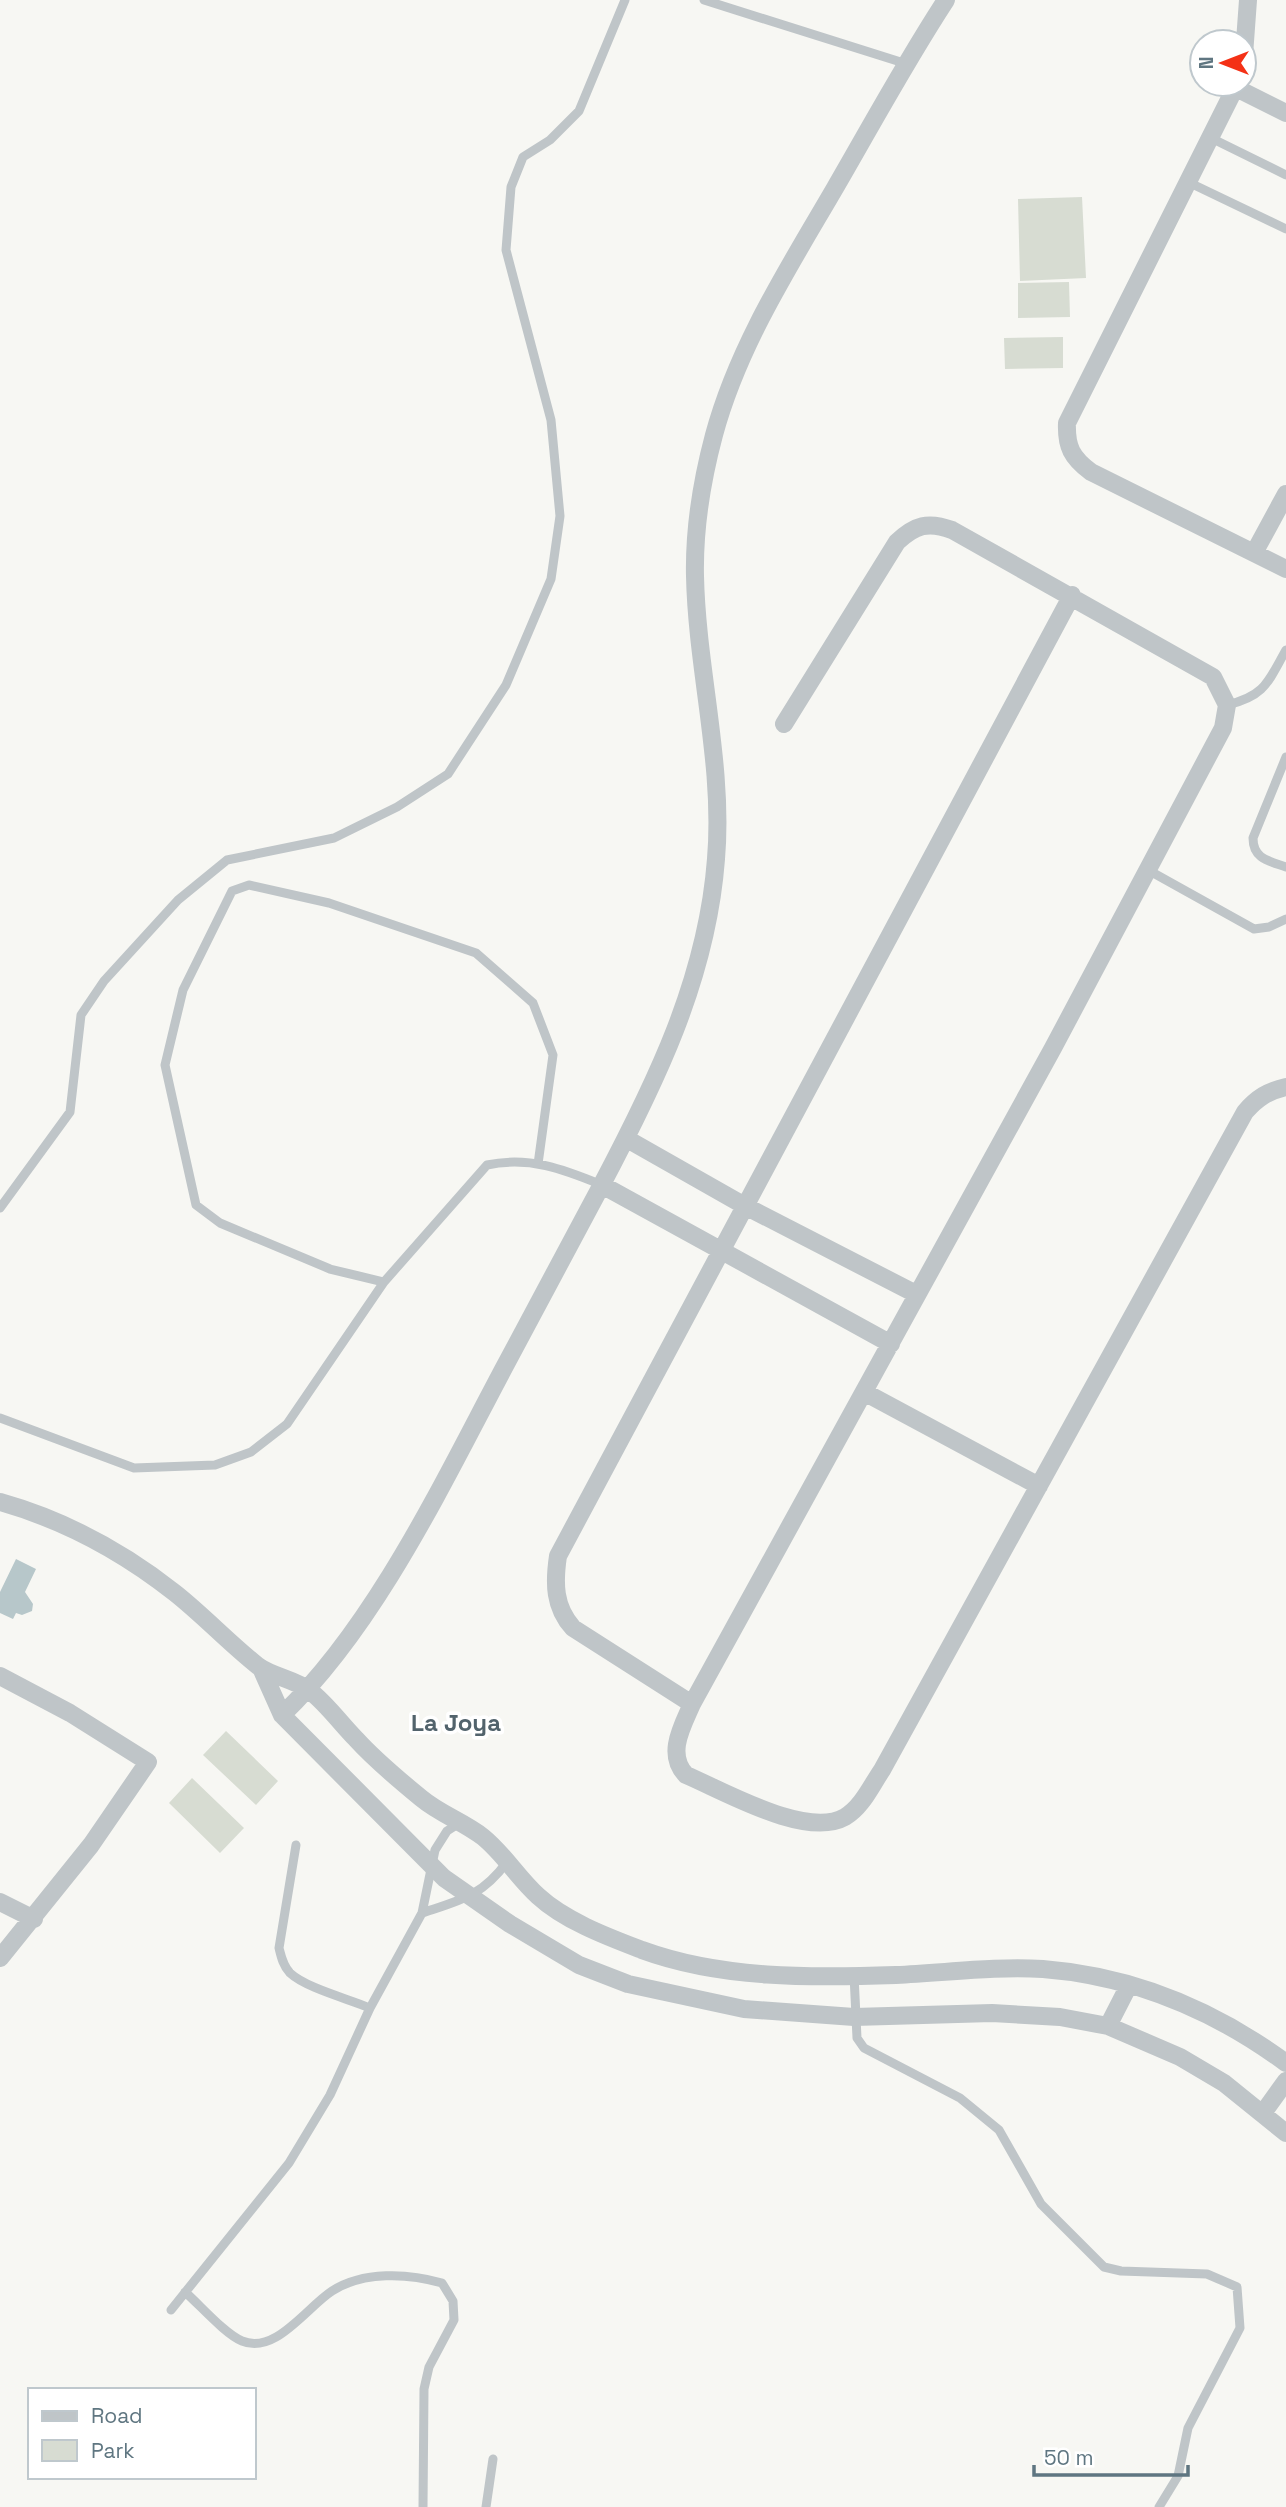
<svg xmlns="http://www.w3.org/2000/svg" width="1286" height="2507" font-family="'Space Grotesk',sans-serif">
<rect width="100%" height="100%" fill="#f7f7f3"/>
<path fill="#d7dcd2" d="M1082 197 1086 278 1020 281 1018 199Z
M1069 282 1070 317 1018 318V283Z
M1063 337V368L1005 369 1004 338Z
M226 1731 278 1781 256 1805 203 1755Z
M192 1778 244 1828 220 1853 169 1803Z"/>
<path fill="#b7c7ca" d="M16 1559 36 1569 25 1592 33 1604 32 1611 22 1615 16 1613 13 1619 0 1613V1592Z"/>
<g fill="none" stroke-linecap="round" stroke-linejoin="round">
<path stroke="#bfc5c8" stroke-width="9" d="M704 0 907 64
M1211 138 1286 175
M1188 182 1286 229
M1227 705C1265 696 1268 682 1286 650
M1286 757 1253 838C1253 859 1269 861 1286 867
M1148 870 1254 929 1269 927 1286 919
M0 1208 70 1112 81 1015 104 981 178 900 227 860 334 838 397 807 448 774 506 685 551 579 560 516 551 420 506 250 511 187 523 157 550 140 579 111 625 0
M384 1282 330 1269 220 1223 196 1205 165 1065 183 990 232 891 249 885 329 903 476 953 533 1003 553 1055 538 1164
M0 1418 134 1468 215 1465 251 1452 287 1424 384 1282 487 1165C529 1156 563 1169 602 1185
M296 1845 279 1948C281 1956 283 1966 290 1973 306 1988 349 1999 370 2008
M422 1913C461 1900 482 1896 507 1862
M854 1975 857 2038 864 2048 960 2098 999 2130 1041 2204 1104 2267 1121 2271 1207 2274 1237 2287 1240 2328 1188 2428 1178 2476 1159 2507
M185 2292C200 2305 225 2334 242 2341 275 2355 306 2308 332 2291 363 2271 408 2273 442 2283L453 2301 454 2320 429 2367 424 2389 423 2507
M171 2310 289 2163 330 2095 370 2008 422 1913 435 1850 447 1831 458 1824
M486 2507 493 2459"/>
<path stroke="#bfc5c8" stroke-width="18" d="M1244 55 1248 0
M1237 84 1067 423C1066 447 1072 458 1091 472L1286 569
M1236 88 1286 113
M1254 553 1286 494
M784 724 897 542C915 525 928 521 952 530L1213 677 1227 705 1223 728 1053 1048 692 1704C682 1727 666 1754 686 1775 724 1791 806 1839 845 1817 862 1807 871 1786 882 1770L1245 1112C1257 1098 1268 1091 1286 1087
M627 1139 745 1206 916 1294
M602 1185 891 1344
M864 1392 1039 1486
M0 1502C64 1520 123 1552 175 1593 204 1616 229 1643 258 1666 273 1677 295 1679 310 1691 327 1704 341 1724 356 1739 375 1760 399 1780 421 1798 440 1814 464 1822 483 1837 504 1854 518 1878 538 1896 565 1921 608 1937 642 1950 721 1979 812 1978 896 1975 945 1973 994 1966 1043 1969 1132 1976 1214 2010 1286 2063
M261 1668 282 1715 444 1878 510 1924 579 1965 628 1984 744 2009 854 2017 992 2013 1060 2017 1108 2026 1180 2057 1224 2083 1286 2133
M0 1676 70 1713 148 1762 91 1845 0 1958
M692 1704 573 1628C554 1607 554 1583 558 1556L1072 595
M282 1715C377 1624 444 1480 506 1364 537 1305 569 1247 600 1188 655 1084 707 979 716 859 724 764 697 671 695 576 694 529 702 480 714 435 738 346 789 267 835 188 871 126 906 61 946 0
M0 1902 34 1919
M1108 2026 1129 1985
M1263 2113 1286 2081"/>
</g>
<g text-anchor="middle" dominant-baseline="central" stroke-width="7" stroke-linejoin="round" paint-order="stroke">
<g font-size="24" font-weight="bold" fill="#52636c" stroke="#fff">
<text x="456" y="1722">La Joya</text>
</g>
</g>
<rect x="28" y="2388" width="228" height="91" fill="#ffffff" stroke="#bfc8cd" stroke-width="2"/>
<rect x="42" y="2411" width="35" height="10" fill="#bfc5c8" stroke="#bfc8cd" stroke-width="2"/>
<text x="91" y="2423" font-size="21" fill="#5f7681">Road</text>
<rect x="42" y="2440" width="35" height="21" fill="#d7dcd2" stroke="#bfc8cd" stroke-width="2"/>
<text x="91" y="2458" font-size="21" fill="#5f7681">Park</text>
<g transform="translate(1223 63) rotate(270)"><circle r="33" fill="#ffffff" stroke="#bfc8cd" stroke-width="2"/>
<path d="M0-5L12 26L0 18L-12 26Z" fill="#f43116"/>
<text y="-10" font-size="19" font-weight="bold" text-anchor="middle" fill="#5f7681">N</text>
</g>
<path d="M1034 2465v10h154v-10" fill="none" stroke="#5f7681" stroke-width="3.5"/>
<text x="1044" y="2465" font-size="21" fill="#5f7681" stroke="#ffffff" stroke-width="5" paint-order="stroke">50 m</text>
</svg>
